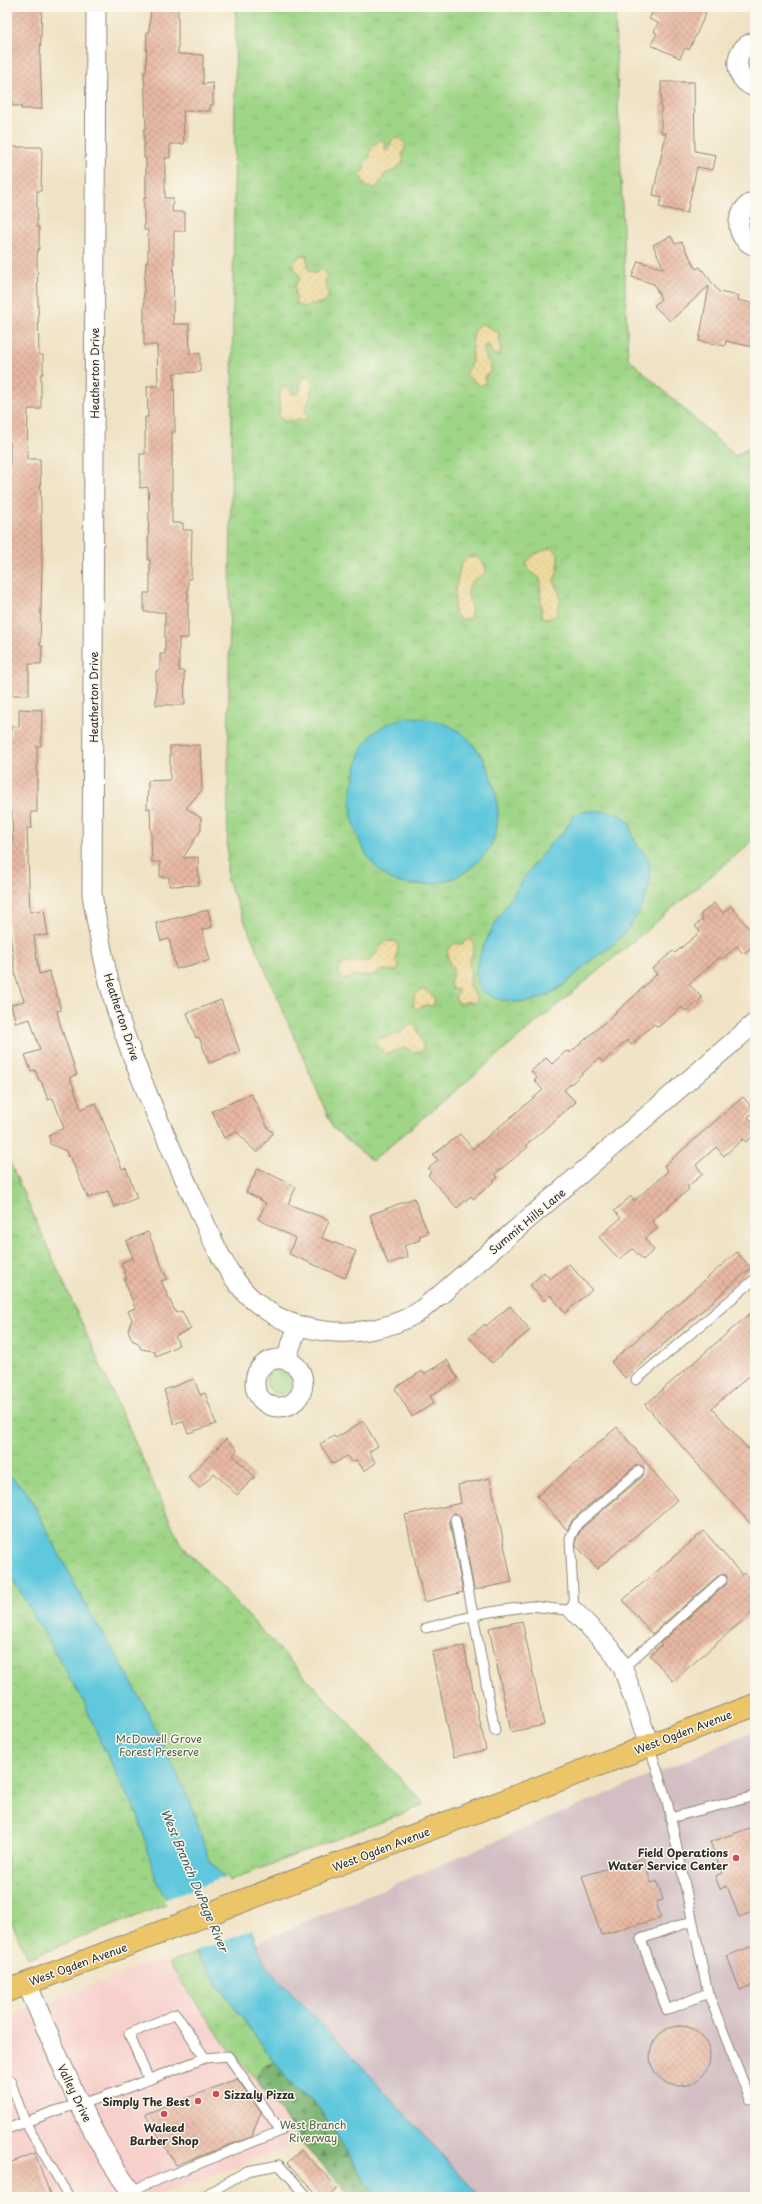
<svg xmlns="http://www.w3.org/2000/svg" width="762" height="2204" font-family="'Playpen Sans',sans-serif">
<defs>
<pattern id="grass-tufts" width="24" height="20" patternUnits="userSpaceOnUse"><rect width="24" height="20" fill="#9fd587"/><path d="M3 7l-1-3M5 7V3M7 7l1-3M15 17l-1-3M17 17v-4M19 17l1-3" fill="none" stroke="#89b775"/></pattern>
<pattern id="forest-firs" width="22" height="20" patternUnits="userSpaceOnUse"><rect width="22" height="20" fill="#7fb674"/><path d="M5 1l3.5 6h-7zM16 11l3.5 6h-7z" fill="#68945f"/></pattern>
<pattern id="sand-dots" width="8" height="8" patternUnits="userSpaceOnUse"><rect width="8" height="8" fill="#eeda9e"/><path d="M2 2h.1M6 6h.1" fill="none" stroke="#cb8" stroke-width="1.8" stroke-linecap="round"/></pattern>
<pattern id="park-crowns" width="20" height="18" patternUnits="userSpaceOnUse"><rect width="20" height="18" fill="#9fd587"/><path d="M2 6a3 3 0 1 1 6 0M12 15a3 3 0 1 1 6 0" fill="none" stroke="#89b775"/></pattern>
<pattern id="building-cross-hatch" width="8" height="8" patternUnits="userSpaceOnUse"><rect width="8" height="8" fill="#e7b8a2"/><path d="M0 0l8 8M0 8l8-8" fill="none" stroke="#c69e8c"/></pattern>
</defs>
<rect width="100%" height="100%" fill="#fbf7ec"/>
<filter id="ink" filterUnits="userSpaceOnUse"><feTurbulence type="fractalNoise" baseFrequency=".025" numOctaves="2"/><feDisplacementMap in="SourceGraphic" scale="8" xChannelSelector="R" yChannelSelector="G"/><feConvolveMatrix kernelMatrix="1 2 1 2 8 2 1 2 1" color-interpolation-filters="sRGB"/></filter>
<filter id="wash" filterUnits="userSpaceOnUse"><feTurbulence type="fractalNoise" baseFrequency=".012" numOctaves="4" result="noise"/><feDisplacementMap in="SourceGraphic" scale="16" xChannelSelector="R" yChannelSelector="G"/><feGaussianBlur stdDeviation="0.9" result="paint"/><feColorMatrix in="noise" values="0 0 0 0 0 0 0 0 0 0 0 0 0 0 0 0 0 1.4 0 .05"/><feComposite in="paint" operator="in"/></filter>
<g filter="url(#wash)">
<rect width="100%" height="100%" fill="#f0e3c5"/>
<path fill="#f7d0cc" d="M156 1961 168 1963 224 2042 283 2115 301 2143 153 2197H7V2018Z"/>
<path fill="#d2bec3" d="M750 1733 755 1745V2197H480L358 2062 268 1969 256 1943Z"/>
<path fill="url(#grass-tufts)" stroke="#658059" d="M236 7H620L615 20 628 358 735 456 755 445V839L372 1161 333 1128 227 880Z
M266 1381a13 13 0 1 1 26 0a13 13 0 1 1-26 0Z
M195 1953 275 2062 262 2067 256 2080 224 2042 168 1963Z"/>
<path fill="url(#forest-firs)" stroke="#557050" d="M275 2062 293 2087 315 2102 369 2186 380 2197H352L301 2143 283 2115 256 2080 262 2067Z"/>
<path fill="url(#sand-dots)" stroke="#8c8264" d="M399 138 406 145 402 155 404 162 393 171 385 174 376 188 366 187 360 176 364 170V163L370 157 371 148 381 139 384 141 385 150 387 151 393 140Z
M306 255 309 271 314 273 323 270 326 272C327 276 325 279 325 282 325 291 334 296 323 303L311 304 302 307 296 303 295 286 300 278 293 265 299 256Z
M483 324 499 333 501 350 499 355H495L491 352 489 345 484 346V353L492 370 485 376V383L480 386 468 377 466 373C467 369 471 365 472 361 473 351 469 326 483 324Z
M305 377 310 379 312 385 310 399 305 408 308 418 304 420 283 421 279 416C281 406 277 398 281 389L288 386 293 394H297L300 391V382Z
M552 547 558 554V569L554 582 561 598 556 616 547 619 542 616C540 603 540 590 540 578L530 572 526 563 533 555Z
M477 557 484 564 486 570C483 579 472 578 469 587 465 597 475 607 470 618L460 620 454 611 455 591 461 564 466 558Z
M469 939 473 941 474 948 469 965 471 974 469 985 477 999 474 1004 468 1001 459 1004 455 998 459 990 452 989 450 983 454 970 449 963 447 951 455 943 462 944Z
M387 941H396L398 946 396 960 399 966 397 971 383 970 369 976H355L347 979 340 977 339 971 343 964 371 960 380 947Z
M423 989 432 995 435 1001 432 1006 426 1005 416 1009 413 1006 415 994Z
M413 1025 417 1028 421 1041 424 1045 422 1052H413C404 1043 397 1052 386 1054L382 1049 375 1046 378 1039 400 1033 408 1026Z"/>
<path fill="url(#park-crowns)" stroke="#658059" d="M7 1156 180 1543 425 1805 28 1958 7 1913Z"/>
<path fill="#60c8dd" stroke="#467a84" d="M408 717C424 718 443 721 457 730 491 750 513 821 485 854 468 873 454 881 428 884 418 885 405 885 395 881 367 869 350 828 351 799 351 792 353 785 354 778 357 762 362 743 375 732 384 724 396 720 408 717Z
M588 811C600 811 619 810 628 821 632 827 632 835 635 841 642 855 649 851 650 872 651 899 630 931 609 948 605 951 599 954 594 958 573 976 551 1002 521 1002 502 1002 480 998 476 976 471 950 534 861 553 841 555 838 559 836 562 834 567 828 569 821 574 816 578 813 583 812 588 811Z
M7 1473 27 1492 92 1617 118 1658 143 1703 191 1803 208 1857 243 1906 256 1943 268 1969 358 2062 480 2197H380L369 2186 315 2102 293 2087 202 1963 156 1880 138 1815 102 1745 84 1702 7 1569Z"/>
<path fill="#f0e3c5" d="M225 1877 245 1905 253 1929 193 1952 164 1900Z"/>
<g id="blocks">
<path fill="url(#building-cross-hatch)" d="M7 7H42L40 58 42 109H21V106H12L11 83H7Z
M151 7H178V54L203 55V84L213 83V105H210V111H183L184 144H170V158H165V198H173L172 212H185V231H174L173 324H189L190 354 200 353V372L174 373 175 432H172V523H183V530H192L191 579H188V638H179V671H184L185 705H156V671H160V654H165V612H144V593H150V560H148L149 509 148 487 140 488V454H145V417H148L147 386H158L157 345H144V287L146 262H148V230H144V198H146V158H144V129H146L144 72H146L147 32H149Z
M655 7H694L706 13 689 50 685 48 680 58 651 45 657 33 654 32 658 23 649 19Z
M661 82H694L695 151 716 155 713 170 697 167 687 213 659 207 662 197 653 195 666 133H661Z
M9 147H42L41 191H37V227H39V249H38L37 253 39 355H43V374H41V409H28L27 459H40L42 565 40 646H42L41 664H29V695H7V472H10V442H7V164H9Z
M671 236 675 244 682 242 696 269 700 267 719 292 739 296 738 300 755 304V337L753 347 726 341 725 346 699 341 709 286 670 321 654 306 661 299 654 284 632 277 638 261 664 269 653 245Z
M19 709 42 710 41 746H37V812H31L32 828H27L30 912 44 910 48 935 34 936 39 974 49 971 56 992 61 1010 57 1011 60 1024 77 1075 70 1077 81 1109 96 1103 122 1169 126 1168 137 1198 114 1207 108 1191 88 1198 70 1156 68 1157 66 1151 50 1144 49 1136 52 1133 64 1128 53 1098 48 1100 41 1081 39 1080 35 1070 31 1071 25 1055 40 1050 30 1019 16 1023 11 1005 24 1001 16 978 7 914V845H13L12 812H8L7 740 9 735H11V726L19 727Z
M200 745 202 790 186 808 201 818V830L183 858 198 857 199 885 169 886V877H160V862H152L150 808 147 809 148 781 170 780V746Z
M714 903 723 913 731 906 755 936V944L743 954 737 946 722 959 720 957 689 984 702 998 691 1008 685 1011 682 1007 658 1027 654 1024 631 1045 627 1040 603 1062 600 1058 564 1090 576 1102 526 1145 528 1147 495 1174 498 1177 490 1185 473 1199 471 1196 457 1208 428 1175 431 1172 428 1169 438 1160 433 1155 460 1134 473 1149 543 1090 534 1080 537 1078 531 1071 546 1058 552 1064 565 1052 569 1051 570 1053 633 997 657 974 652 969 673 951 675 953 700 932 695 926 703 919 700 915Z
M208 910 212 927 202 930 210 960 176 969 169 939 161 941 156 923Z
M221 1000 240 1052 209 1063 199 1037 196 1038 187 1013Z
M251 1094 268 1128 273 1133 257 1153 237 1132 224 1138 212 1111Z
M743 1097 755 1111 748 1117 755 1125V1134L746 1142 743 1139 724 1156 716 1147 696 1165 703 1174 687 1187 689 1189 652 1221 658 1228 645 1239 654 1250 643 1260 633 1249 619 1259 599 1237 621 1218 614 1211 631 1196 634 1201 668 1171 664 1166Z
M258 1168 296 1187 288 1204 329 1220 322 1238 356 1251 345 1278 289 1254 295 1238 258 1219 266 1203 246 1192Z
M414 1198 428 1233 419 1236 420 1240 404 1246 408 1257 388 1264 370 1215Z
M148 1232 167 1279 161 1281 176 1313 182 1311 191 1329 175 1336 179 1345 156 1356 154 1351 141 1349 138 1343 132 1340 128 1330 132 1319 128 1311 135 1308 124 1279H127L121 1263 133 1258 126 1241Z
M737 1252 751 1268 625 1378 611 1362Z
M569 1264 592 1290 565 1313 550 1295 544 1301 530 1285 544 1272 550 1279Z
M510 1306 530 1330 492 1363 469 1337 485 1324 486 1326Z
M755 1309V1371L712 1408 755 1457V1529L645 1405Z
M447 1360 458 1379 430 1396 434 1403 412 1417 395 1388 422 1371 424 1374Z
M194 1379 200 1395 205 1393 216 1424 188 1433 183 1421 174 1424 164 1390Z
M363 1421 378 1446 369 1452 376 1463 364 1471 357 1460 352 1463 347 1456 333 1464 320 1444 334 1436 336 1438Z
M617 1427 677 1500 597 1569 576 1545V1539L582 1528 643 1476 644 1467 641 1465 635 1466 573 1519 567 1530 537 1496Z
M226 1439 237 1450 233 1455 255 1477 237 1495 214 1473 200 1488 188 1477Z
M490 1478 512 1582 474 1590 461 1518 457 1514 454 1513 449 1520 463 1592 424 1602 405 1515 461 1503 458 1485Z
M704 1531 742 1575 744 1573 755 1586V1610L673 1681 650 1655 662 1645 660 1643 726 1584 727 1576 724 1574 718 1576 652 1634 623 1600Z
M522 1621 544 1725 511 1732 489 1628Z
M464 1646 486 1750 454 1757 432 1652Z
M750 1828 755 1842V1911L739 1917 727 1886 720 1889 715 1876 722 1873 710 1842Z
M644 1858 651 1883 657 1881 663 1900 656 1902 661 1918 601 1935 582 1876Z
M755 1945V1984L740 1990 727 1956Z
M650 2056a30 30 0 1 1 60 0a30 30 0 1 1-60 0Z
M237 2079 261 2112 251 2137 176 2165 145 2114Z
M301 2150 338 2188 328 2197H320L287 2163Z
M35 2153 51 2197H7V2164Z"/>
</g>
</g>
<g filter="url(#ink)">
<use href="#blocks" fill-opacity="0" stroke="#8e8778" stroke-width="1"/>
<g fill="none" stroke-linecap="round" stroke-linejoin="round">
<defs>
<path id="service" d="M636 1380 755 1279
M455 1519 495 1731
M426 1628 484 1613 531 1606 574 1611 570 1538 577 1524 639 1471
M623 1668 722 1580
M649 1745 667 1801 708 1993 750 2099 755 2097
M670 1818 755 1796
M692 1921 641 1939 667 2010 708 1993
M7 2081 10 2080 25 2122 69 2197
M7 2129 55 2111 103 2097 205 2058 176 2014 129 2034 149 2080
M140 2187 281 2131 228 2056 205 2058
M202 2197 247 2171 279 2165 308 2197"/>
<path id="minor" d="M96 7 92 894C98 932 105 970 116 1008 136 1073 165 1135 193 1197 208 1228 220 1264 244 1291 287 1338 363 1344 417 1313 425 1308 432 1300 440 1295L755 1023
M755 42C731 47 733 81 755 87
M755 201C734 210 733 238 755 246
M255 1383a24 24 0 1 1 48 0a24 24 0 1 1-48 0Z
M286 1359 298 1326
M574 1611 611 1649 623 1668 649 1745
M27 1984C59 2056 86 2133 135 2197"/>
<path id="primary" d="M7 1991 755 1705"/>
</defs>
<use href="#service" stroke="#8e8778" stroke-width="11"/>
<use href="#minor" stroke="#8e8778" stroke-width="21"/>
<use href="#primary" stroke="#8e8778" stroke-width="24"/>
<use href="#service" stroke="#fff" stroke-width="9"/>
<use href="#minor" stroke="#fff" stroke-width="19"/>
<use href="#primary" stroke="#edc569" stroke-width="22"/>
</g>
</g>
<g fill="#d1495b" stroke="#fbf7ec" stroke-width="1.5">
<circle cx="736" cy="1858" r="4"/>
<circle cx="216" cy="2094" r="4"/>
<circle cx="198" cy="2101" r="4"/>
<circle cx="164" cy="2114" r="4"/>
</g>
<g text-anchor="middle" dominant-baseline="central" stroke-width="3" stroke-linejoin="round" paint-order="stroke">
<g font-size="11" fill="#2b2b2b" stroke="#fbf7ec">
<text transform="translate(94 373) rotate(-90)">Heatherton Drive</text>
<text transform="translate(93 697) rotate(-90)">Heatherton Drive</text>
<text transform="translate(122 1017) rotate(72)">Heatherton Drive</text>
<text transform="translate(527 1221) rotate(-40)">Summit Hills Lane</text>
<text transform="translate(683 1732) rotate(-21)">West Ogden Avenue</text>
<text transform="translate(381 1849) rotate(-21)">West Ogden Avenue</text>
<text transform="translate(78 1964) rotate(-20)">West Ogden Avenue</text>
<text transform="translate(75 2093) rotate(64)">Valley Drive</text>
</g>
<g font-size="11" fill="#4e5e47" stroke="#fbf7ec">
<text x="159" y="1738">McDowell Grove<tspan x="159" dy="13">Forest Preserve</tspan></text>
<text x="313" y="2124">West Branch<tspan x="313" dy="13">Riverway</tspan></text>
</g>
<g font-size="11" font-weight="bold" fill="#2b2b2b" stroke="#fbf7ec" text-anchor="end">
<text x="728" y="1852">Field Operations<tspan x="728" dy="13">Water Service Center</tspan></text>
<text x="224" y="2094" text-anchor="start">Sizzaly Pizza</text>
<text x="190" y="2101">Simply The Best</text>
<text x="164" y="2127" text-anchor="middle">Waleed<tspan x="164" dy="13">Barber Shop</tspan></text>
</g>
<g font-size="12" font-style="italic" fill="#3b5a60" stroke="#fbf7ec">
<text transform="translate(195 1880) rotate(67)">West Branch DuPage River</text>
</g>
</g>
<rect width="762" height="2204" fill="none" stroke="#fbf7ec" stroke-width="24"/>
</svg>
